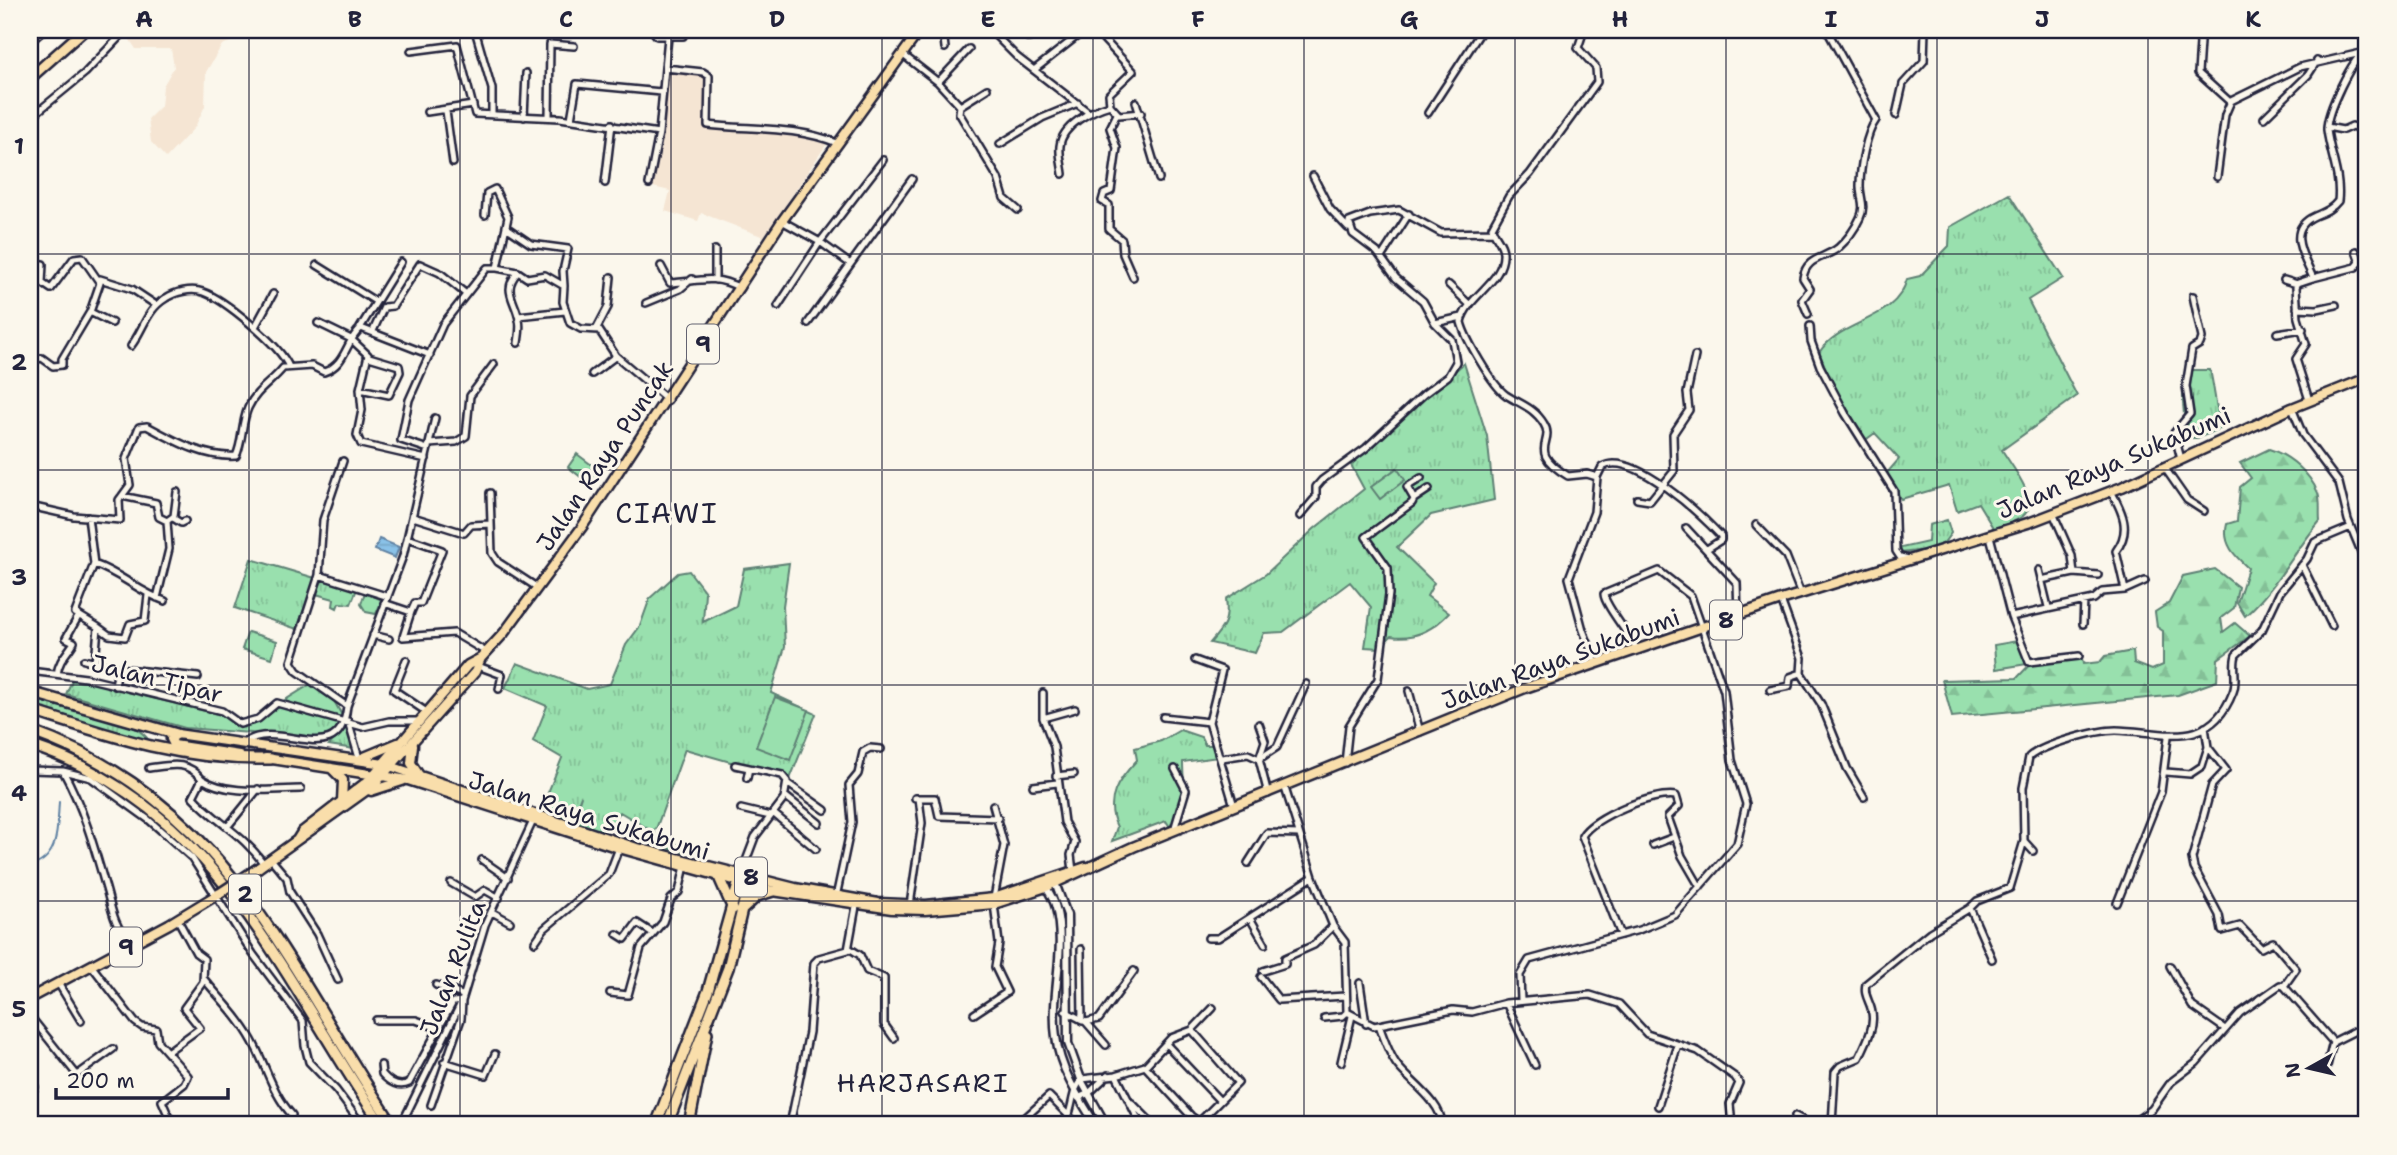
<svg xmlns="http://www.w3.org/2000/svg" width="2397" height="1155" font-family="'Shantell Sans',sans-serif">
<defs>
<pattern id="grass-tufts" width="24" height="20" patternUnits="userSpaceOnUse" patternTransform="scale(1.75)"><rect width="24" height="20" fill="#99e0ae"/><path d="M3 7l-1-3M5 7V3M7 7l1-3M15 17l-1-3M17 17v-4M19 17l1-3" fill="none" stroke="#84c097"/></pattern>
<pattern id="forest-firs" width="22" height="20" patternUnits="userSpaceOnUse" patternTransform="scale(1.75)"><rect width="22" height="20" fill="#99e0ae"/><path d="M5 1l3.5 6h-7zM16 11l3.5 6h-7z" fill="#84c097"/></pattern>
<pattern id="water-rules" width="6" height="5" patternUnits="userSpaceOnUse" patternTransform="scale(1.75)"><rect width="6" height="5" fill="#8ac2e8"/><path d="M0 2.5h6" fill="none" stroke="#77a6c8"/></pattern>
</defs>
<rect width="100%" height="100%" fill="#fbf7ec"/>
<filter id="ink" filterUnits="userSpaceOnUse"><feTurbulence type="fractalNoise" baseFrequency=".0143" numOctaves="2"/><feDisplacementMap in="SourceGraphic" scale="14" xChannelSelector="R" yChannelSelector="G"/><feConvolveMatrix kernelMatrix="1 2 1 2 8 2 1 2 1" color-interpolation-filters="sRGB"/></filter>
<g filter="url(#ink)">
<path fill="#f5e5d3" d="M133 30H261L222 45 206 72 205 106 195 127 166 158 151 142 148 119 161 106 163 86 174 67 171 49H136L128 37Z
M669 71 707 75 709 127 789 131 828 142 764 237 701 213 698 221 665 211 670 191 653 187 663 124 665 73Z"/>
<path fill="url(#grass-tufts)" stroke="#5e8174" stroke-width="2" d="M2009 194 2063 278 2028 300 2077 396 2002 450C2011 465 2039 499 2025 514 2019 521 2003 526 1995 531L1978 503 1957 511 1949 485 1901 499 1886 474 1899 459 1875 433 1864 441 1839 405 1837 394 1819 353C1840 319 1896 322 1907 279L1920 276 1949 246 1950 227Z
M1464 363 1487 436 1494 500 1431 515 1397 547 1434 583 1427 596 1449 613C1433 630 1414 640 1391 636L1380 648 1365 647 1371 607 1350 582 1283 632 1264 633 1255 653 1210 643C1224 627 1229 621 1226 599L1266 574 1314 529 1364 489 1351 465Z
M2188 370H2210C2215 391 2215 407 2222 428L2198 438H2191C2182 424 2180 385 2188 370Z
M1947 520 1951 533 1940 548 1901 553V548L1928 542 1929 525Z
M251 559 315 578 297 629 235 608Z
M789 563 783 606 785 647 771 693 816 714 790 779 685 749 656 829 652 831 620 812 604 835 571 825 581 796 571 820 541 810 562 758 533 741 547 706 505 688 517 663 587 689 610 684 626 645 640 626 650 598 678 573 689 571 705 592 703 622 736 606 744 569Z
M323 579 357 589 351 604 339 603 337 608 333 606 334 599 316 594Z
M365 592 382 600 376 614 366 612 361 604Z
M73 678 225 716 240 728 260 721 280 706 342 723 336 733 315 738 185 728 66 694Z
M311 684 334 701 344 719 282 702Z
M30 695C58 703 135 716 149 741L80 724 30 706Z
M347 729 354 749 329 745 345 729Z
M1180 730 1201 737 1205 745H1214L1218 757 1183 762C1183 783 1189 811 1170 827L1166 821 1112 841 1117 827C1104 800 1118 780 1137 760L1135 748 1161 741Z
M655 832 653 844 658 845 660 839 686 847 685 852 651 845Z"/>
<path fill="url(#forest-firs)" stroke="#5e8174" stroke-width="2" d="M2269 449C2289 455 2310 473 2318 493 2321 501 2319 513 2320 521 2294 552 2275 590 2245 616L2237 603 2248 568C2235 556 2222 544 2227 524L2237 521 2240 487 2251 478 2240 463Z
M2215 569 2238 587 2234 608 2221 618 2223 632 2235 623 2250 636 2218 659 2217 681 2178 695 1952 717 1942 680 2017 678 2037 657 2081 653 2083 664 2100 662 2105 656 2133 651 2134 663 2152 670 2163 665V631L2157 627 2155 612 2169 603 2183 576Z"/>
<path fill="#99e0ae" stroke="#5e8174" stroke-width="2" d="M577 454 601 472 591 485 568 467Z
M1397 468 1405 480 1380 499 1371 487Z
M248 632 277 641 272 658 242 649Z
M2017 641 2027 664 1996 669 1994 645Z
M775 697 809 710 790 760 756 747Z"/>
<path fill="url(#water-rules)" stroke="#6082a3" stroke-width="2" d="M379 539 399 547 395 558 375 550Z"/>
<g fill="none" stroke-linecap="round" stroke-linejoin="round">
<path stroke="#6082a3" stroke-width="2" d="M30 866C60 859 57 827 59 802"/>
<defs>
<path id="minor" d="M475 30 492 89V115
M652 30 657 36H683L684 30
M943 30 945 48
M990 30 1017 57 1088 112
M1024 30 1029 38
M1095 30 1133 71 1109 94 1110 105 1119 115 1141 113
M1559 30H1577
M1584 30 1578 48 1596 68 1597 82 1530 174 1509 196 1492 227C1494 237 1502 241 1503 252 1505 282 1467 295 1461 322 1465 338 1492 385 1506 395 1520 404 1535 408 1544 424 1556 443 1525 450 1568 476L1587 474 1597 477
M2194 33 2200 42 2198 73 2230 102
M668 37 665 68 703 72 709 76 708 125C753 130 795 126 837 143
M30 42 44 30
M411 51 457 45 475 114 560 118 659 133 665 68
M902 54 938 82 960 106 959 113 998 178 1004 198 1018 210
M1034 70 1085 30
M938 82 969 49
M1136 102 1159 179
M960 106 987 89
M446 111 453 163
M427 112 473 105
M1428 113 1482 30
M1117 114 1110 128 1117 148 1111 191 1104 194 1102 201 1109 205V229L1122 240 1123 254 1133 277
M1896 115 1903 84 1924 61 1925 30
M524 117 526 73
M549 117 550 44 574 46
M30 118 85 73 126 30
M2264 118 2308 75 2317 61
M571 119 577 84 661 92
M2327 127 2343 130 2352 126 2367 132
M1000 144 1042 118 1078 103
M1063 174C1062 165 1059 155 1060 146 1062 125 1092 110 1110 105
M1313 176 1330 209 1348 228
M2217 177 2225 115 2231 101 2300 67 2361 53
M605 183 612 124
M649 184 659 133
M782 221 820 242 849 263
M506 227 531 244 568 249 563 271 564 286
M1382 256 1409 214
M30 263 43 264 42 283 51 289 74 258 82 257 100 283 90 312 62 359V365L53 366 42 358 30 360
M317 265 375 301
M661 266 670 283C698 282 712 273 740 288
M497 268 518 272 527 278 545 275 564 286 563 302 570 323 581 329 599 330 616 356 668 400
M2313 278 2356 267 2360 262 2356 251
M100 279 132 289 156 305
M715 280V250
M2284 280 2297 284
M1449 285 1470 305
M646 303 680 289 692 279
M778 306 820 242 883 160
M2297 308 2317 309 2336 305
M90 312 112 323
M1808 314 1802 300 1810 289 1803 278C1806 257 1824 259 1838 248 1847 240 1855 229 1860 218 1866 206 1860 198 1860 186 1860 168 1866 133 1876 120L1827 30
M518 316 565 311
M318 323 351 339 368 355 360 389 362 410 357 435 361 444 426 459
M808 323 912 179
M1435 323 1462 317
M1810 326 1811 341 1820 366 1845 413 1894 491 1896 551 1900 557 1909 559
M255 327 273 294
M360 328 401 262
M597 328 608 307 611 277
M373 331 384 307 393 306 420 264 440 273 466 294
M2277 333 2303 329
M518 343C519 336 521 327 519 320 516 300 501 291 518 272
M131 346C144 329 146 310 166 298 175 292 191 288 203 292 224 299 280 345 289 367
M592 374 616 356
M360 389 389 395 400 372 399 366 369 357
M2309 400 2296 359 2306 344 2298 318 2296 287 2298 283 2313 278C2304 257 2285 229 2315 216 2324 212 2332 209 2338 201 2341 176 2330 154 2327 130 2326 113 2352 58 2367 49
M2292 408 2303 435 2339 483 2348 520 2367 566
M429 444 456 442 466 436 470 396 494 364
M428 449 401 440 409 400 443 324 487 268H497L508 217 495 189 487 193 485 215
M2181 459 2174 433 2190 414 2186 386 2192 349 2200 344 2202 338 2193 296
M343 461 323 520 319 575 291 662 297 671 347 706
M2164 467 2187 500 2204 511
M490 493 492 553 498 562 538 588
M122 496 156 503 159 517 167 521
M1414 499 1429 489
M1637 499 1650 501 1674 471 1673 434 1689 410 1687 393 1695 356
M30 506 74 516 120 520 119 500 130 485 126 459 139 427 147 426C175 441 204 458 236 456 243 442 241 424 248 408 256 390 272 382 283 368L312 366 324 372C347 364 345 341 361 328L430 355
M2053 513 2072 556 2074 573
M1300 516 1316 497V487L1322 480 1366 448 1424 394 1448 376 1456 362 1452 340 1435 323 1423 301 1396 278 1377 252 1353 234 1349 222 1370 214 1399 210 1441 233 1493 232
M88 517 94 564 75 613 98 627 95 664
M413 517 464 533 471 525 491 524
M173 518 181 523 185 521
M167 521 174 516 177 492
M1756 525 1786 556 1801 594
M1686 528 1737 583 1738 615
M1990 536 2011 617 2029 662 2079 656
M408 538 442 550 421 603H415L411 612
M94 564C120 573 139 592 165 601
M2302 565 2332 626
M2039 570 2048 607
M319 575 386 596
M2041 580 2074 573 2098 575
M2125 590 2145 581
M157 598 169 549 167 521
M1781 600 1802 658 1801 673 1821 704 1847 768 1864 797
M384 603 411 612 403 637 454 633 486 652
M2011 617 2094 599 2102 592 2125 590 2116 551C2132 530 2122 511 2111 491
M2083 624 2084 601
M98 627 109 635 125 637 130 624 145 621 148 595
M373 635 389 639
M84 660 118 668 198 677
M406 660 394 690 428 713
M1195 660 1222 670 1209 722 1234 806
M1596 663 1583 630 1569 578 1594 512 1597 477 1602 467C1632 449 1701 515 1721 536V540L1707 549
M478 666 502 675 499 689
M30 671 86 678 222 711 240 724 258 719 277 703 363 727 389 721H421
M57 674C59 659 68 653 74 642L66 638 78 617
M115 686 118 668
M1770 690 1789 686 1790 677 1801 673
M1409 691 1420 732
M1043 693V718L1054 747 1064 822 1075 842 1071 855 1073 871
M1163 717 1209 722
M1043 718 1075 709
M348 721 359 758
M1259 724 1265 741 1259 759 1268 794
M244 743C280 717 340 773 347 706L403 556 435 418
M2208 747 2226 770 2212 785 2192 858 2194 868 2219 915 2222 931 2240 926 2261 948 2273 942 2296 969 2284 986
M1222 758 1248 754 1259 759 1277 747 1306 684
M1345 763 1349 726 1378 679 1389 594 1388 568 1366 537 1412 503 1414 499 1407 487 1421 478
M735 765 782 775 787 781 784 799 755 837 741 874
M149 768C171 765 187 760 202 779L193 797C217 823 243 834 264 864
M30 770 63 771 91 778 149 820 192 858 253 954 303 1021 305 1046 309 1062 336 1090 362 1125
M63 771C83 807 94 846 105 885 113 912 112 921 130 945
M2166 772 2190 774 2202 766 2208 747 2205 727
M1056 776 1074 774
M747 778 749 768
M202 779C228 796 271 789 301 789
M787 783 825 810
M1033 786 1057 783
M1285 788 1313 877 1333 926 1345 942 1347 1012 1374 1026 1453 1010 1472 1012 1506 1003 1590 995 1619 1004 1647 1034 1698 1051 1735 1077 1739 1083 1730 1104 1732 1125
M785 796 819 823
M915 798H935L939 816 998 818
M993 805 1004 845 994 898
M741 809 770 816
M773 813 816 849
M228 826 258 789
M1174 830 1186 790 1175 769
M2024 841 2033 851
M1653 845 1674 837
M271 859 287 878 290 892 317 934 338 980
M482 860 508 878
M1248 863 1267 833 1299 834
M451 883 475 897 485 890 499 898
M836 897 852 822 849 785 858 774 863 752 870 748 881 749
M2117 903 2161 792 2168 737
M910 905 922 823 919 798
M1970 908 1992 959
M492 912 510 922
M1250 918 1265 944
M617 934 625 939 637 923 651 932
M1621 935 1582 836C1593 817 1653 792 1676 796L1679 806 1668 817 1682 856 1700 887
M1208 938H1218L1313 877
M535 942 544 929 609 874 619 848
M849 948 860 955 867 971 884 978V1024L894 1038
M1081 949 1082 1021
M91 965 135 1022 142 1027 156 1029 158 1042 188 1076 184 1084 162 1101 169 1117 159 1125
M2170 966 2192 1006 2225 1029
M1263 971 1285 964V958L1314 945 1333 926
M1261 977 1279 1000 1345 996
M204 979C222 1001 244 1022 256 1048 268 1072 274 1095 292 1115L289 1125
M58 983 81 1021
M1360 983 1366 1024
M436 985 462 995
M610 993 628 995 641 948 663 922 671 899 679 892 685 866
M1521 1001 1520 975 1529 960 1639 930 1675 915 1737 844 1746 804 1732 760 1724 691 1691 596 1659 571 1604 594C1604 604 1629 634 1636 648
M1506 1003 1535 1065
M1065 1011 1086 1022 1099 1019 1134 971
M974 1014 1007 992 995 967 999 943 994 904
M30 1016 77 1075 113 1049
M1324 1018 1343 1016 1347 1012
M376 1020H416L440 1029
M1086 1022 1106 1045
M1379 1025C1384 1039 1389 1054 1397 1065 1410 1082 1442 1102 1442 1125
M1166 1044 1220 1101
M167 1052 200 1028 184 1008 203 982 204 959 196 953 178 920
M444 1062 486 1075 495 1054
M1341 1062 1352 1016
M381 1065 382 1074C389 1082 399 1088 409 1083L453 1002 462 1001 461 1019 431 1105
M1145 1066 1191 1116 1198 1121 1202 1119 1238 1083 1192 1030
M2327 1066 2333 1042
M1116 1075 1141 1125
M30 1080 35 1087 30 1096
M1078 1098 1089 1093 1108 1075
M1132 1103 1154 1125
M1658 1106 1678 1045
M1795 1116 1813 1125
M401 1125 462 1001 485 925 533 821
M790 1125 809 1032 814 963 819 958 848 950 857 901
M1017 1125 1049 1096 1078 1125
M1062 1125C1075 1112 1069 1093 1082 1079L1116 1075 1145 1066 1171 1038 1192 1030 1213 1008
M1832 1125 1835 1072 1840 1066 1859 1058C1865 1045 1875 1028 1872 1013 1871 1002 1863 996 1866 984L1930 932 1970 908 1977 901 2010 888 2024 841 2023 788 2029 757C2044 744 2097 730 2116 730 2163 731 2210 752 2233 692 2238 680 2232 667 2236 655L2262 630 2280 592 2307 559 2315 542 2351 527
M2130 1125 2152 1109 2171 1082 2196 1063 2240 1013 2280 985 2284 986 2333 1042 2367 1025"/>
<path id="tertiary" d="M1054 880 1067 915 1068 1043 1082 1082 1106 1125
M1044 884C1049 892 1054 899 1056 908 1067 950 1050 995 1056 1037 1060 1070 1079 1098 1096 1125"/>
<path id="trunk" d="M413 745 411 763 419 775
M239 755 174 745 171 739 177 734 384 764 637 848 795 888 878 903 926 905 994 898 1086 867
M266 758 408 780 619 848 773 891 892 909 925 910 994 904 1046 887 1133 847 1525 688 1781 600 2031 522 2122 487 2292 408 2367 378
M362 758 398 743
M331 768 343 780 342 801
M371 791 402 781
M297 840 302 832 368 781 468 665 481 658 504 633 582 527 782 221 920 30
M258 868 374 785 475 672 481 658
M30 998 169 924 220 893"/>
<path id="motorway" d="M30 78 84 30
M30 692 177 734
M30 710C112 737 183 761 271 759
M30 731C229 802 284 964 393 1125
M30 745C218 806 280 976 382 1125
M718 875 733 909
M743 909 757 896 773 891
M656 1125 708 991 741 874
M667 1125 728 968 750 876
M689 1125 707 1033"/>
</defs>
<use href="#minor" stroke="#22223b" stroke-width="10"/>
<use href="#tertiary" stroke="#22223b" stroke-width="11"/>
<use href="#trunk" stroke="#22223b" stroke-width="13"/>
<use href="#motorway" stroke="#22223b" stroke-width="14"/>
<use href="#minor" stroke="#fbf7ec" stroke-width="5"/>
<use href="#tertiary" stroke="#fbf7ec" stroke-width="6"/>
<use href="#trunk" stroke="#f9deab" stroke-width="8"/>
<use href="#motorway" stroke="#f9deab" stroke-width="9"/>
<defs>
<path id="trunk-bridge" d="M220 893 258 868"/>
</defs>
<use href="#trunk-bridge" stroke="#22223b" stroke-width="13" stroke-linecap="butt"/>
<use href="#trunk-bridge" stroke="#f9deab" stroke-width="8"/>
</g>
</g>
<path fill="none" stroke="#22223b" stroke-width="2" stroke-opacity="0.55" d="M249 30V1125M460 30V1125M671 30V1125M882 30V1125M1093 30V1125M1304 30V1125M1515 30V1125M1726 30V1125M1937 30V1125M2148 30V1125M30 254H2367M30 470H2367M30 685H2367M30 901H2367"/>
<g text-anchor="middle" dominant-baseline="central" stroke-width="6" stroke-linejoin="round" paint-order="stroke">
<g fill="#fbf7ec" stroke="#636270" stroke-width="2">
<rect x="687" y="324.5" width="32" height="39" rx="5"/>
<rect x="1710" y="600.5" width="32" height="39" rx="5"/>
<rect x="735" y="857.5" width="32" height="39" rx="5"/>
<rect x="229" y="874.5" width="32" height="39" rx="5"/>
<rect x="110" y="927.5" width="32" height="39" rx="5"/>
</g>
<g font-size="23" font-weight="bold" fill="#22223b">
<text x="703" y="344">9</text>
<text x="1726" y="620">8</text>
<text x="751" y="877">8</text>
<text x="245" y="894">2</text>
<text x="126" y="947">9</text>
</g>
<g font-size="24" fill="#22223b" stroke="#fbf7ec">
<text transform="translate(605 456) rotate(-56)">Jalan Raya Puncak</text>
<text transform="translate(2114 463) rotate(-23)">Jalan Raya Sukabumi</text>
<text transform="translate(1561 659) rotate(-20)">Jalan Raya Sukabumi</text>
<text transform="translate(157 679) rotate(14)">Jalan Tipar</text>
<text transform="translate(589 816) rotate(17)">Jalan Raya Sukabumi</text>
<text transform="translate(453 968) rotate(-69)">Jalan Rulita</text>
</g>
<g font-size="26" letter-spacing="2" fill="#22223b" stroke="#fbf7ec">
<text x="923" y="1082">HARJASARI</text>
</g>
<g font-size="28" letter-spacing="2" fill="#22223b" stroke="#fbf7ec">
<text x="667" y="513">CIAWI</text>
</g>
</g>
<rect width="2397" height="1155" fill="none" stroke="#fbf7ec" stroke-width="77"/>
<g transform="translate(2309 1068) rotate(262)" stroke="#fbf7ec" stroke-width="5" paint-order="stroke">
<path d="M0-5L12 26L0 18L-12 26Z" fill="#22223b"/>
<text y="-10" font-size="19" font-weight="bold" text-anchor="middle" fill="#22223b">N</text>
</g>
<path d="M56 1088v10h172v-10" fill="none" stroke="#22223b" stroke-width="3.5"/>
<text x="66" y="1088" font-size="21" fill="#22223b" stroke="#fbf7ec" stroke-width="5" paint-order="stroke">200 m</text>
<rect x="38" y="38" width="2320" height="1078" fill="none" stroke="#22223b" stroke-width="2.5"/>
<g font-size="23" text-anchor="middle" font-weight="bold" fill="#22223b">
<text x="144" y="27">A</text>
<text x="355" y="27">B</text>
<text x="566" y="27">C</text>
<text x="777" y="27">D</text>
<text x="988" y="27">E</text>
<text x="1198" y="27">F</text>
<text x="1409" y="27">G</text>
<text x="1620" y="27">H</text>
<text x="1831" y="27">I</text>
<text x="2042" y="27">J</text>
<text x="2253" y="27">K</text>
<text x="19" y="154">1</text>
<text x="19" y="370">2</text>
<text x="19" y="585">3</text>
<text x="19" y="801">4</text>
<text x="19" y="1017">5</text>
</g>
</svg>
